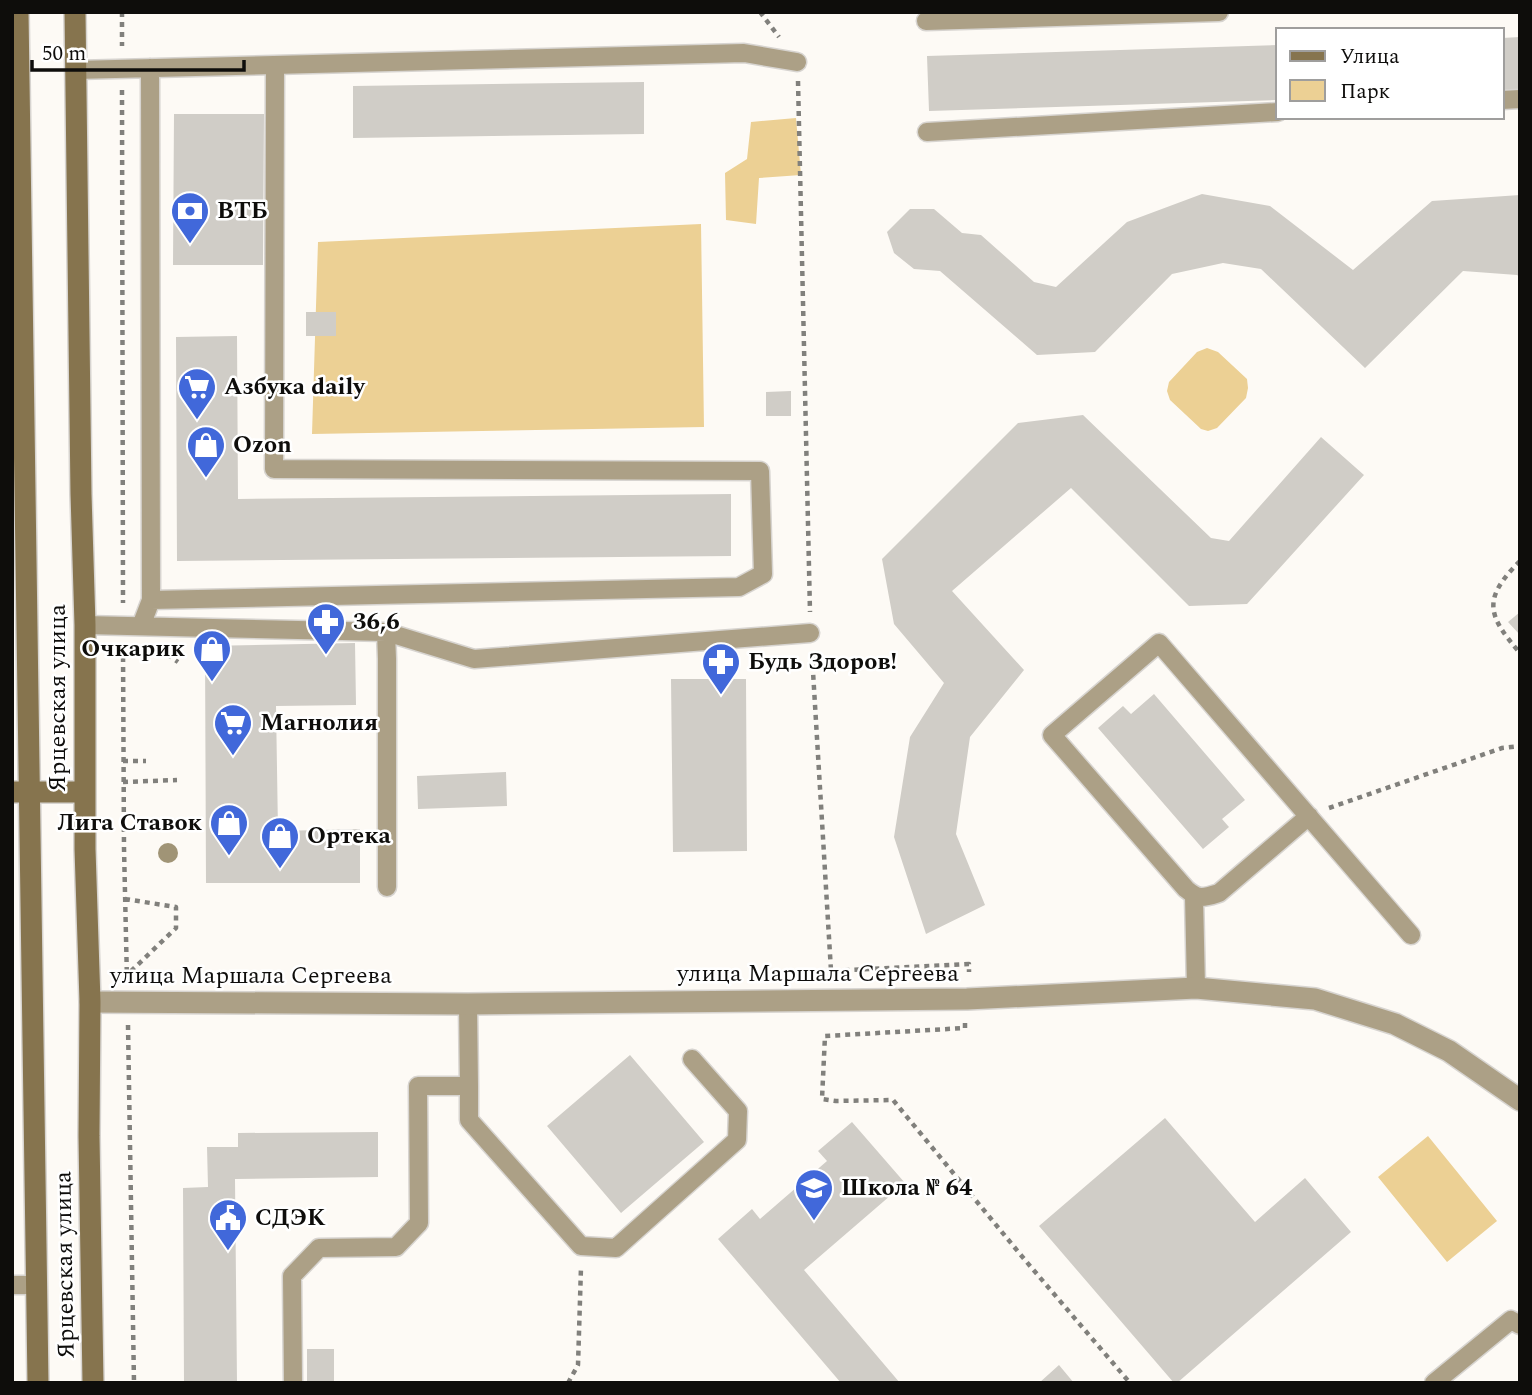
<svg xmlns="http://www.w3.org/2000/svg" width="1532" height="1395" font-family="Spectral,serif">
<rect width="100%" height="100%" fill="#fdfaf5"/>
<path fill="#ecd094" d="M796 118 801 175 759 178 756 224 726 220 725 173 747 159 751 122Z
M701 224 704 427 312 434 318 242Z
M1207 348 1218 352 1247 379 1248 388 1246 398 1217 428 1208 431 1201 429 1170 400 1167 391 1169 382 1197 352Z
M1428 1136 1497 1221 1447 1262 1378 1177Z"/>
<path fill="#d0cdc7" d="M1520 37V92L1502 93V38Z
M1278 45V100L929 111 927 56Z
M644 82V134L353 138V86Z
M174 114H264L263 265H173Z
M1202 194 1270 206 1353 270 1432 201 1520 195V277L1517 275 1463 271 1365 368 1261 269 1223 263 1172 274 1095 352 1037 355 940 271 914 269 894 253 887 232 910 209H934L962 233 981 235 1034 282 1056 287 1127 222Z
M306 312H336V336H306Z
M237 336 238 499 731 494V556L177 561 176 337Z
M791 391V416H766V392Z
M1083 415 1211 538 1229 541 1321 437 1364 475 1247 604 1189 606 1071 488 952 591 1024 670 970 737 956 834 985 905 926 934 894 837 910 737 944 683 894 624 882 559 1018 423Z
M1520 612V635L1508 622Z
M355 643 356 705 276 706 278 831 360 829V883H206L205 646Z
M671 679H746L747 851 673 852Z
M1154 694 1245 800 1222 819 1229 827 1203 849 1098 728 1123 706 1131 714Z
M506 772 507 806 418 809 417 776Z
M630 1055 704 1142 621 1213 547 1126Z
M1165 1118 1255 1222 1305 1178 1351 1232 1177 1383H1174L1039 1226Z
M852 1122 905 1183 804 1270 900 1383H841L718 1239 752 1209 760 1219 827 1161 818 1151Z
M378 1132V1177L235 1179 237 1383H184L183 1188 208 1187 207 1147H238V1133Z
M307 1349H334V1381H307Z
M1059 1365 1074 1383H1039Z"/>
<g fill="none" stroke-linecap="round" stroke-linejoin="round">
<defs>
<path id="lane" d="M926 21 1219 12
M150 68 151 600
M75 70 744 53 797 62
M1502 100 1520 99
M927 132 1278 112
M85 625 386 632 474 659 810 633
M141 626 151 600 739 587 763 574 760 471 274 469 275 65
M386 632 387 659V887
M1309 816 1219 893C1203 898 1199 900 1186 889L1052 735 1159 643 1411 935
M1194 896 1196 988
M469 1086V1120L581 1246 616 1248 737 1140 738 1111 692 1059
M12 1285H36
M293 1383 292 1276 319 1248 396 1247 419 1223 418 1086H469L468 1004
M1434 1383 1511 1320 1520 1325"/>
<path id="street" d="M90 1002 468 1004 967 999 1196 988 1315 999 1395 1024 1449 1051 1520 1100"/>
<path id="secondary" d="M18 12 38 1383
M75 12 81 494 85 625V849L90 1002 89 1136 93 1383
M12 792H85"/>
</defs>
<use href="#lane" stroke="#d7d4d0" stroke-width="21"/>
<use href="#street" stroke="#d7d4d0" stroke-width="24"/>
<use href="#secondary" stroke="#d7d4d0" stroke-width="24"/>
<path stroke="#81807c" stroke-width="4.5" stroke-dasharray="5 5" stroke-linecap="butt" d="M122 12V46
M760 12 779 37
M798 81 810 612
M122 90 123 603
M1520 561C1482 599 1487 615 1520 653
M123 647 124 848 127 981
M159 649 178 662
M812 655 831 971 969 964V972
M123 761H146
M123 782 177 780
M1329 808 1502 748 1520 746
M125 899 176 907V928L127 975
M965 1023V1028L825 1036 822 1099 836 1101 893 1100 1025 1260 1130 1383
M128 1025 134 1383
M568 1383 578 1365 581 1267"/>
<use href="#lane" stroke="#aca086" stroke-width="18"/>
<use href="#street" stroke="#aca086" stroke-width="21"/>
<use href="#secondary" stroke="#86744e" stroke-width="21"/>
</g>
<circle fill="#a09476" cx="168" cy="853" r="10"/>
<defs>
<symbol id="bank-pin" viewBox="-11 -11 22 30"><path d="M0 17L-7.5 6A9.5 9.5 0 1 1 7.5 6Z" fill="#4168da" stroke="#fff"/><path d="M-6-4H6V4H-6ZM0-2.3a2.3 2.3 0 1 0 0 4.6a2.3 2.3 0 1 0 0-4.6Z" fill="#fff"/></symbol>
<symbol id="supermarket-pin" viewBox="-11 -11 22 30"><path d="M0 17L-7.5 6A9.5 9.5 0 1 1 7.5 6Z" fill="#4168da" stroke="#fff"/><path d="M-6-5.5h2.5l.6 2H6L4.5 2H-2.5L-4.4-4H-6ZM-1.5 3.2a1.3 1.3 0 1 0 .1 0ZM3 3.2a1.3 1.3 0 1 0 .1 0Z" fill="#fff"/></symbol>
<symbol id="shop-pin" viewBox="-11 -11 22 30"><path d="M0 17L-7.5 6A9.5 9.5 0 1 1 7.5 6Z" fill="#4168da" stroke="#fff"/><path d="M-5-2.5h2.3a2.7 3.5 0 0 1 5.4 0H5L5.5 6h-11ZM-1.5-2.5h3a1.5 2.3 0 0 0-3 0Z" fill="#fff"/></symbol>
<symbol id="pharmacy-pin" viewBox="-11 -11 22 30"><path d="M0 17L-7.5 6A9.5 9.5 0 1 1 7.5 6Z" fill="#4168da" stroke="#fff"/><path d="M-2-6h4v4h4v4h-4v4h-4v-4h-4v-4h4Z" fill="#fff"/></symbol>
<symbol id="school-pin" viewBox="-11 -11 22 30"><path d="M0 17L-7.5 6A9.5 9.5 0 1 1 7.5 6Z" fill="#4168da" stroke="#fff"/><path d="M0-5L7-2L0 1L-7-2ZM-4 1L0 2.5L4 1V4Q0 6-4 4Z" fill="#fff"/></symbol>
<symbol id="civic-pin" viewBox="-11 -11 22 30"><path d="M0 17L-7.5 6A9.5 9.5 0 1 1 7.5 6Z" fill="#4168da" stroke="#fff"/><path d="M-.6-6.5H3V-4.5H.6V-3L4-1V1h2V6H-6V1h2V-1L-.6-3ZM-1.2 2.5V6h2.4V2.5Z" fill="#fff"/></symbol>
</defs>
<g fill-rule="evenodd">
<use href="#bank-pin" x="168" y="189" width="44" height="60"/>
<use href="#supermarket-pin" x="175" y="365" width="44" height="60"/>
<use href="#shop-pin" x="184" y="423" width="44" height="60"/>
<use href="#pharmacy-pin" x="304" y="600" width="44" height="60"/>
<use href="#shop-pin" x="190" y="627" width="44" height="60"/>
<use href="#pharmacy-pin" x="699" y="640" width="44" height="60"/>
<use href="#supermarket-pin" x="211" y="701" width="44" height="60"/>
<use href="#shop-pin" x="207" y="801" width="44" height="60"/>
<use href="#shop-pin" x="258" y="814" width="44" height="60"/>
<use href="#school-pin" x="792" y="1166" width="44" height="60"/>
<use href="#civic-pin" x="206" y="1196" width="44" height="60"/>
</g>
<g text-anchor="middle" dominant-baseline="central" stroke-width="5" stroke-linejoin="round" paint-order="stroke">
<g font-size="24" font-weight="bold" fill="#0e0d0b" stroke="#fff" text-anchor="start">
<text x="217" y="211">ВТБ</text>
<text x="224" y="387">Азбука daily</text>
<text x="233" y="445">Ozon</text>
<text x="353" y="622">36,6</text>
<text x="185" y="649" text-anchor="end">Очкарик</text>
<text x="748" y="662">Будь Здоров!</text>
<text x="260" y="723">Магнолия</text>
<text x="202" y="823" text-anchor="end">Лига Ставок</text>
<text x="307" y="836">Ортека</text>
<text x="841" y="1188">Школа № 64</text>
<text x="255" y="1218">СДЭК</text>
</g>
<g font-size="24" fill="#0e0d0b" stroke="#fff">
<text transform="translate(58 698) rotate(-90)">Ярцевская улица</text>
<text x="818" y="974">улица Маршала Сергеева</text>
<text x="251" y="976">улица Маршала Сергеева</text>
<text transform="translate(65 1265) rotate(-91)">Ярцевская улица</text>
</g>
</g>
<rect width="1532" height="1395" fill="none" stroke="#0e0d0b" stroke-width="28"/>
<rect x="1276" y="28" width="228" height="91" fill="#ffffff" stroke="#9f9e9d" stroke-width="2"/>
<rect x="1290" y="51" width="35" height="10" fill="#86744e" stroke="#9f9e9d" stroke-width="2"/>
<text x="1340" y="63" font-size="21" fill="#0e0d0b">Улица</text>
<rect x="1290" y="80" width="35" height="21" fill="#ecd094" stroke="#9f9e9d" stroke-width="2"/>
<text x="1340" y="98" font-size="21" fill="#0e0d0b">Парк</text>
<path d="M32 60v10h212v-10" fill="none" stroke="#0e0d0b" stroke-width="3.5"/>
<text x="42" y="60" font-size="21" fill="#0e0d0b" stroke="#ffffff" stroke-width="5" paint-order="stroke">50 m</text>
</svg>
